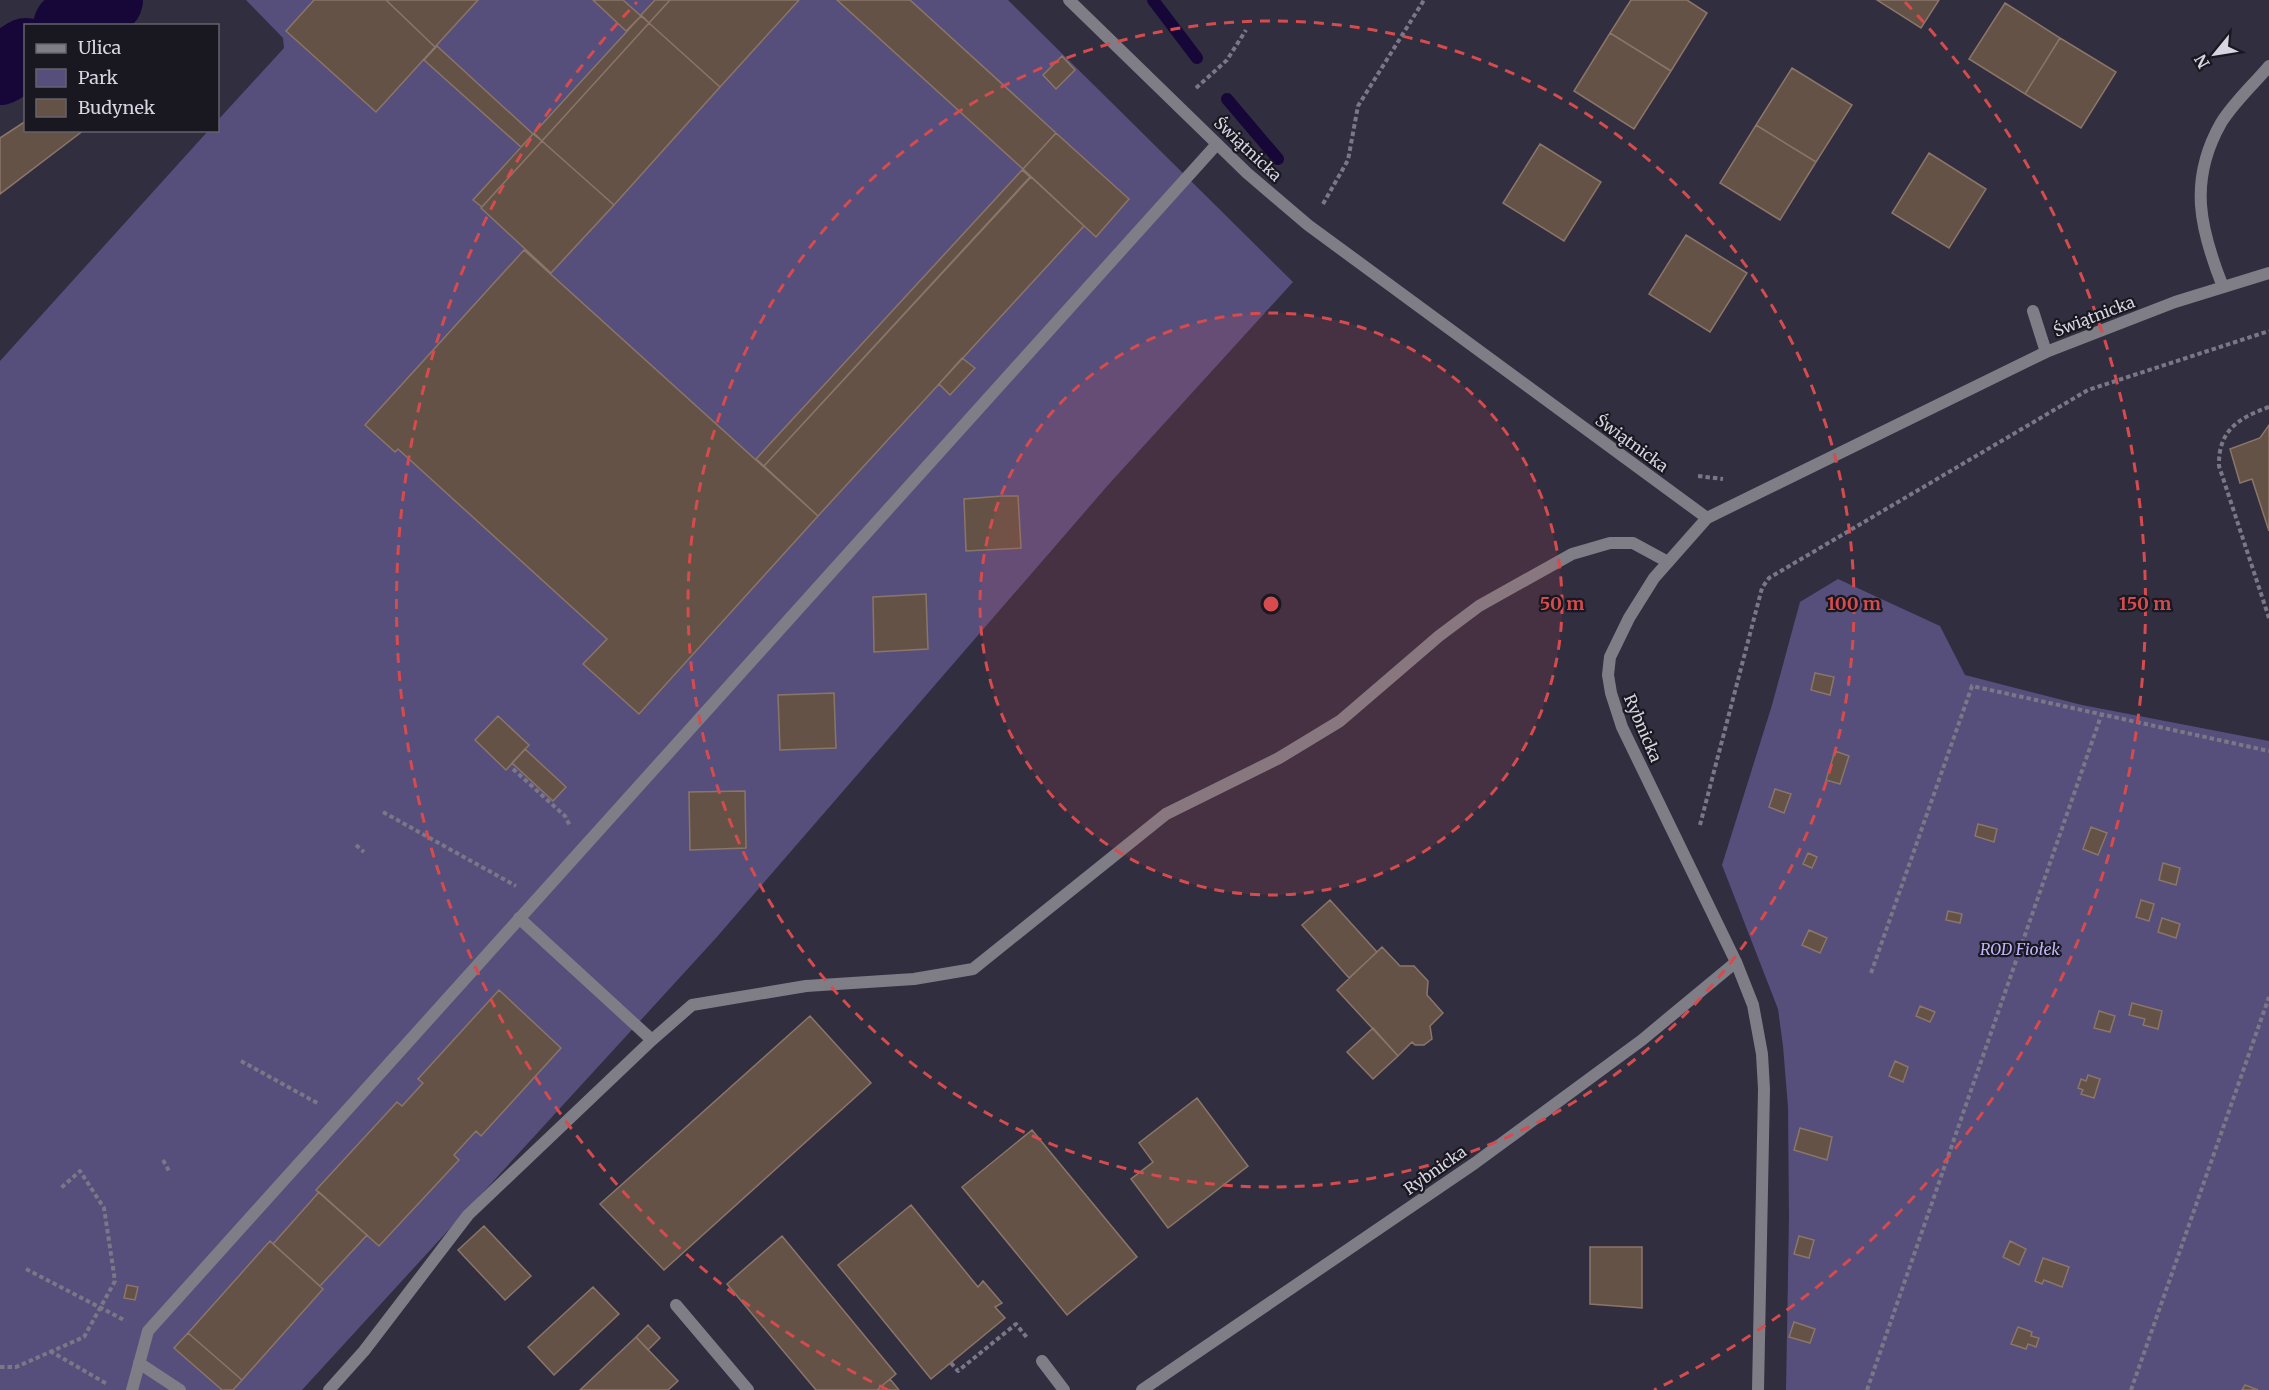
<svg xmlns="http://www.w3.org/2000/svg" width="2269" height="1390" font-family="Merriweather,serif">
<rect width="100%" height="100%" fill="#312e40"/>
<path fill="#564e7b" d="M246 0H1008L1293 282 1109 484 716 938 302 1390H0V361L208 131 218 130V120L284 48 283 38Z
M1838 579 1940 626 1965 675 2082 705 2269 741V1390H1786L1789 1217 1788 1107 1783 1046 1778 1009 1722 865 1772 705 1800 602Z"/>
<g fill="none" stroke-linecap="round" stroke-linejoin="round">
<path stroke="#170738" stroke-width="12" d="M1153 0 1197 58
M1227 99 1278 159"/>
<path stroke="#170738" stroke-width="70" d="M68 26 108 0
M0 70 26 53"/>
</g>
<path fill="#655246" stroke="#8a7669" stroke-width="1.5" d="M314 0H386L435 47 376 112 286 31Z
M386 0H478L435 47Z
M593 0H623L641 16 626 31Z
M655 0H670L649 23 641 15Z
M670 0H799L720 87 649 23Z
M837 0H910L1056 133 1023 169Z
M1631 0H1687L1707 13 1671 71 1610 33Z
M1877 0H1939L1921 28Z
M2005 3 2060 38 2025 94 1969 59Z
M641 16 649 23 542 141 534 133Z
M649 23 720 87 614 205 542 141Z
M1610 33 1671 71 1634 129 1574 91Z
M2060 38 2116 72 2081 128 2025 94Z
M437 46 533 134 521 147 424 60Z
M1062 56 1075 70 1056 89 1043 75Z
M1792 68 1852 105 1816 162 1756 125Z
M26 121V130H84L0 194V138Z
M1756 125 1816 162 1780 220 1720 183Z
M1056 133 1129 199 1096 237 1023 169Z
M533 134 542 141 482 207 473 200Z
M542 141 614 205 551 273 481 208Z
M1540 144 1601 182 1564 241 1503 203Z
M1929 153 1986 189 1949 248 1892 213Z
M1022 170 1030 177 764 466 756 459Z
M1031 177 1084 226 818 516 764 466Z
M1686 235 1747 273 1710 332 1649 294Z
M524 250 818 516 639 714 583 664 607 639 398 449 395 452 365 425Z
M962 358 975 368 950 395 939 384Z
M2269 425V531L2252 479 2240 483 2230 449 2260 438Z
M1002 496H1018L1021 548 966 551 964 499Z
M926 594 928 649 874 652 873 597Z
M1815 673 1834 677 1830 695 1811 690Z
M834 693 836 748 780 750 778 695Z
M498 716 529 745 506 770 475 740Z
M525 749 566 787 553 801 512 763Z
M1835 751 1849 756 1840 784 1826 780Z
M1775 789 1791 794 1784 813 1769 807Z
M745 791 746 848 690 850 689 792Z
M1978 824 1997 829 1994 842 1975 836Z
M2091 827 2107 833 2098 855 2083 849Z
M1808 853 1817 857 1812 868 1803 864Z
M2163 863 2180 868 2176 885 2159 880Z
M1330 900 1377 952 1349 978 1302 925Z
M2141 900 2154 904 2149 921 2136 917Z
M1948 911 1962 914 1960 923 1946 920Z
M2162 918 2180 924 2176 938 2158 932Z
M1809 930 1827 938 1820 953 1802 945Z
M1382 947 1400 966H1414L1428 981 1427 995 1443 1013 1430 1026 1432 1039 1424 1045H1415L1412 1042 1398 1056 1337 990Z
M499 990 561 1048 481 1136 476 1131 454 1155 459 1160 379 1246 316 1190 397 1102 402 1106 423 1083 418 1079Z
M2132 1003 2162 1011 2158 1029 2143 1025 2145 1019 2129 1015Z
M1920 1006 1935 1012 1930 1022 1916 1016Z
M2099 1011 2115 1016 2110 1032 2094 1028Z
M810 1016 871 1083 664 1270 600 1204Z
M1373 1028 1398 1056 1373 1079 1347 1052Z
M1895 1061 1908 1067 1903 1082 1889 1076Z
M2088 1075 2100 1079 2094 1098 2081 1094 2083 1090 2078 1088 2081 1079 2086 1081Z
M1197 1098 1248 1166 1168 1228 1131 1179 1153 1162 1139 1143Z
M1800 1128 1832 1137 1827 1160 1794 1150Z
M1032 1130 1137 1257 1067 1315 962 1187Z
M319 1192 367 1235 320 1286 273 1244Z
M911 1205 978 1287 983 1281 1002 1303 995 1307 1005 1318 931 1379 838 1265Z
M484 1226 531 1276 505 1300 458 1250Z
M782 1236 896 1374 877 1390H816L727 1284Z
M1799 1236 1814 1240 1809 1258 1794 1254Z
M270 1241 323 1289 242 1380 188 1333Z
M2010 1241 2026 1249 2019 1265 2003 1257Z
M1590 1247H1642V1308L1590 1304Z
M2043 1258 2069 1267 2062 1287 2044 1280 2042 1284 2035 1281Z
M127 1285 138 1287 135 1300 124 1298Z
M593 1287 619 1314 554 1375 528 1347Z
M1794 1322 1815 1329 1810 1343 1789 1337Z
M648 1325 660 1338 648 1350 636 1337Z
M2018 1327 2032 1332 2031 1336 2039 1338 2036 1347 2028 1344 2026 1349 2011 1344Z
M188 1333 242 1380 233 1390H222L174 1348Z
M636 1337 678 1381 668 1390H580Z
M890 1379 899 1390H877Z
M2245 1385 2258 1390H2242Z"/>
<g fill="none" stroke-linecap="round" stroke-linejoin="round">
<path stroke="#7a7786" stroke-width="4" stroke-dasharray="4.5 3" stroke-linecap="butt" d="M1196 88 1227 60 1246 30
M1323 204 1348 160 1358 106 1424 0
M2269 407C2238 418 2218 431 2219 466L2269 618
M1698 476 1723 479
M513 769 565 816 570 826
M383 812 516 886
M1700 825 1762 588 1769 578 2088 390 2269 331
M356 845 364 852
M1871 973 1972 686 2269 751
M241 1061 319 1104
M163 1160 169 1171
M26 1269 126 1321
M50 1351 107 1384
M951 1363 958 1371 1016 1324 1028 1339
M0 1367H16L84 1337 115 1281 104 1208 80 1171 61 1188
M1867 1390 2101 716
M2131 1390 2269 997"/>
<path stroke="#7f7e87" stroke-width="12" d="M2033 311 2046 352
M519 918 652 1040 692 1005 806 986 914 979 973 969 1166 814 1279 758 1340 721 1439 636 1479 606 1572 554 1610 543H1633L1668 562
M676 1305 748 1390
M1042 1361 1064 1390
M139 1363 180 1390
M132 1390 148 1331 1217 144
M329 1390 364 1351 468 1215 652 1040
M1142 1390 1475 1163 1642 1040 1736 962"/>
<path stroke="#7f7e87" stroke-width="12" d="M1069 0 1247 173 1308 225 1707 518
M2223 287C2200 229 2188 181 2221 123 2233 103 2254 84 2269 66
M1758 1390 1764 1089 1762 1054 1753 1005 1736 962 1622 727 1611 693 1608 675 1610 657 1629 618 1654 578 1707 518 2046 352 2175 302 2269 273"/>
</g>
<circle cx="1271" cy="604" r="291" fill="#d64b4d" fill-opacity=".12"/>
<g fill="none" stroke="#d64b4d" stroke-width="3" stroke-dasharray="10 8">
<circle cx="1271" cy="604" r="291"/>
<circle cx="1271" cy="604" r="583"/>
<path d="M888 1390A874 874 0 0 1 637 2M1905 2A874 874 0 0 1 1654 1390"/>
</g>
<g text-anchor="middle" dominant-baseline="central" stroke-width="4.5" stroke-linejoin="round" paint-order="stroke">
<g font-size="16" fill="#d7d5e1" stroke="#19171f">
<text transform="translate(1248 149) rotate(43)">Świątnicka</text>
<text transform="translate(2094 316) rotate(-21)">Świątnicka</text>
<text transform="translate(1632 443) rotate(36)">Świątnicka</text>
<text transform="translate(1643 728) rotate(67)">Rybnicka</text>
<text transform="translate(1435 1170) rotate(-35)">Rybnicka</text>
</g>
<g font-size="16" font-style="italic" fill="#c0b5f8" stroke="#19171f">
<text x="2020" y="949">ROD Fiołek</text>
</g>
</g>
<circle cx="1271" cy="604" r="9" fill="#d64b4d" stroke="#19171f" stroke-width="3"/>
<g font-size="18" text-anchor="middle" font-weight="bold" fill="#d64b4d" stroke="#19171f" stroke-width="4.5" stroke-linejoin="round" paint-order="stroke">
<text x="1562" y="610">50 m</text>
<text x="1854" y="610">100 m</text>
<text x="2145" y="610">150 m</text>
</g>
<rect x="24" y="24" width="195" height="108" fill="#19171f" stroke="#65636d" stroke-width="1.5"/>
<rect x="36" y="44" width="30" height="9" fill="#7f7e87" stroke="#65636d" stroke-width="1.5"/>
<text x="78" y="54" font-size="18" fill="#d7d5e1">Ulica</text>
<rect x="36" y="69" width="30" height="18" fill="#564e7b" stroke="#65636d" stroke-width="1.5"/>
<text x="78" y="84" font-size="18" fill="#d7d5e1">Park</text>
<rect x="36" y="99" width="30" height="18" fill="#655246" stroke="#65636d" stroke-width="1.5"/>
<text x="78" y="114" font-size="18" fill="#d7d5e1">Budynek</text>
<g transform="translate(2215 54) rotate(240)" stroke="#19171f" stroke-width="4.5" paint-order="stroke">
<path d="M0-4.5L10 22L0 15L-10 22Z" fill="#d7d5e1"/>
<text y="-9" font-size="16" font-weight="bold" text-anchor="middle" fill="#d7d5e1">N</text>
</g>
</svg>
